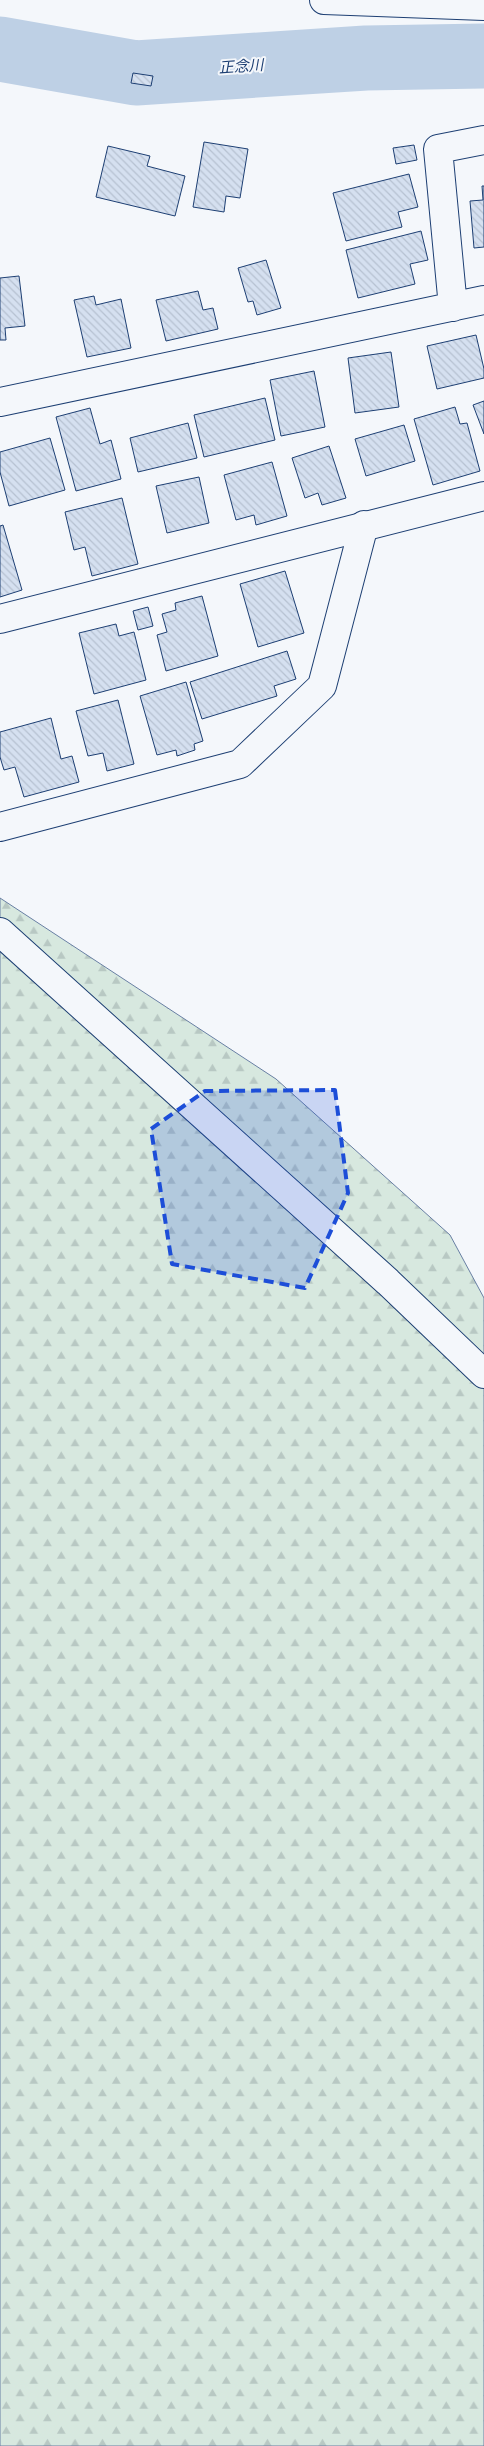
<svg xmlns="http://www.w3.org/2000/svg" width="484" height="2446" font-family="Ubuntu,'Noto Sans JP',sans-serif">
<defs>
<pattern id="forest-firs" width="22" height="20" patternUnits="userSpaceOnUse" patternTransform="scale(1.25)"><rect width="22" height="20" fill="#d7e8df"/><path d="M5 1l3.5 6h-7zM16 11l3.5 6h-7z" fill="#b8c8c3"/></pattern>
<pattern id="building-back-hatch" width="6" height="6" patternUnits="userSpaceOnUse" patternTransform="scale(1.25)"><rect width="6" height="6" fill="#d5e0f0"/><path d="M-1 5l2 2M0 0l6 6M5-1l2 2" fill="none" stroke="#b6c1d1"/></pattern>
</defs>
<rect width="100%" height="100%" fill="#f4f7fb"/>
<path fill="url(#forest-firs)" stroke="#687fa3" d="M0 898 276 1079 450 1235 484 1298V2446H0Z"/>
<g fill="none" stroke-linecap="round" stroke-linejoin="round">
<path stroke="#bed0e5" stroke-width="65" d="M0 49 136 73 366 58 484 56"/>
</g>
<path fill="url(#building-back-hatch)" stroke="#1d3f73" d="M133 73 153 76 151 86 131 83Z
M204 142 248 149 240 198 226 196 224 212 193 207Z
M414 145 417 160 396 164 393 148Z
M108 146 150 156 147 166 185 176 175 216 96 197Z
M409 174 418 207 398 212 402 227 346 241 333 193Z
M482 186H484V247L474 248 470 201 483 200Z
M421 231 428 260 410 264 415 284 358 298 346 250Z
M266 260 281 308 257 315 253 301 248 302 238 268Z
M19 276 25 326 5 328 6 340H0V278Z
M198 291 203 310 213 308 218 329 166 341 156 300Z
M94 296 96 305 121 299 131 348 87 357 74 300Z
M476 335 484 369V378L437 389 427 346Z
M391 352 399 407 355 413 348 358Z
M314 371 325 427 281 436 270 380Z
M265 398 275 440 204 457 194 415Z
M484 401V434L473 405Z
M455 407 460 424 467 423 480 471 433 485 414 419Z
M90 408 100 444 111 440 121 479 76 491 56 417Z
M188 423 197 458 138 472 130 438Z
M404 425 415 461 366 476 355 439Z
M50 438 65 490 9 506 0 472V452Z
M329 446 346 498 322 505 318 493 305 498 292 458Z
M272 462 287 516 256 525 254 515 236 520 224 475Z
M199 477 209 523 167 533 156 486Z
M122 498 138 564 92 576 85 547 74 550 65 512Z
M3 525 22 590 0 597V526Z
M285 571 304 633 258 647 240 584Z
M202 596 218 656 166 671 157 635 167 632 162 614 176 610 175 603Z
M148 607 153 626 138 630 133 611Z
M116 624 119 636 134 632 146 680 94 694 79 633Z
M287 651 296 679 274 686 277 696 202 719 190 682Z
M186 682 203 741 194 744 195 750 177 756 176 750 157 755 140 696Z
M118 700 134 764 107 771 103 753 88 756 76 711Z
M51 718 61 759 72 756 79 782 24 797 15 767 4 770 0 757V732Z"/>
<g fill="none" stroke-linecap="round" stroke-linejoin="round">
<defs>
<path id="street" d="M453 307 438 149 484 140
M0 402 484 300
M0 827 240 764 322 686 364 525
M0 932 388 1282 484 1374"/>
<path id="secondary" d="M324 0 484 6
M0 619 484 496"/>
</defs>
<use href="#street" stroke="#1d3f73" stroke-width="30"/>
<use href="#secondary" stroke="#1d3f73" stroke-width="30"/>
<use href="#street" stroke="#f4f7fb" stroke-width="28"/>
<use href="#secondary" stroke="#f4f7fb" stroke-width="28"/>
</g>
<path fill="#1d4ed8" fill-opacity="0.2" stroke="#1d4ed8" stroke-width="4" stroke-dasharray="10 6" stroke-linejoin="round" d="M335 1090 348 1193 305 1288 172 1264 151 1129 205 1091Z"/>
<g text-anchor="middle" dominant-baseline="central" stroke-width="4" stroke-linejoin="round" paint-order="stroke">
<g font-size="15" font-style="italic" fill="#1d3f73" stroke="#f4f7fb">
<text transform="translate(241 66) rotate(-4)">正念川</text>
</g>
</g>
</svg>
